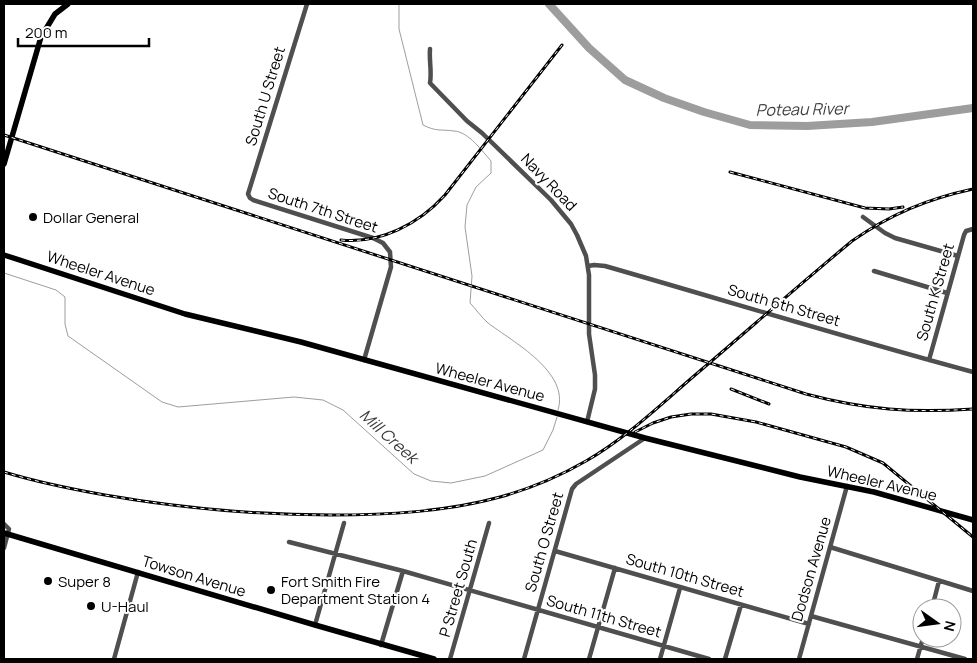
<svg xmlns="http://www.w3.org/2000/svg" width="977" height="663" font-family="Manrope,sans-serif">
<rect width="100%" height="100%" fill="#fff"/>
<g fill="none" stroke-linecap="round" stroke-linejoin="round">
<path stroke="#9d9d9d" stroke-width="1" d="M399 4V29L423 125C437 132 440 129 454 131 469 132 482 151 491 161V173L476 187 467 205 465 227 472 276 470 303C476 309 481 317 488 323 513 342 570 372 558 410
M4 273 56 290 65 297V324L68 336 162 402 178 407 294 397 323 400 343 410 414 474 431 481 451 483 485 476 543 450 553 430 557 417"/>
<path stroke="#9d9d9d" stroke-width="8" d="M549 4 589 48 625 80 664 98 704 112 750 125 807 126 872 122 973 108"/>
<path stroke="#4f4f4f" stroke-width="4.5" d="M307 4 248 194 250 198 253 200 373 238 383 243 390 252 391 267 364 360
M430 49C429 60 432 72 430 83L467 121 482 133 551 200 571 224 577 235 586 256 589 275V334L595 375V389L587 422
M863 217 885 233 895 238 958 256
M588 266 594 265 605 266C727 301 850 339 973 372
M874 271 947 293
M929 360 964 235 966 231 973 229
M4 524 9 529 4 548
M289 542 403 571 709 659
M830 547 973 591
M555 551 809 624
M932 608 939 581
M811 616 965 659
M315 625 344 523
M381 645 403 571
M114 659 138 572
M450 659 489 523
M524 659 572 489 576 484 645 438
M589 659 615 568
M660 659 680 588
M725 659 741 605
M799 659 847 486
M917 659 923 638"/>
<path stroke="#000" stroke-width="5.5" d="M4 164 41 37 55 14 68 4
M4 255 185 314 301 342 645 438 800 477 874 492 973 520
M4 533 315 625 434 659"/>
<defs>
<path id="rail" d="M4 135 806 394C866 410 912 413 973 409
M730 172 865 208 889 209 903 207
M341 240C380 244 419 224 445 195L562 45
M731 389 769 404
M635 432 653 423 671 417 691 414H711L756 422 846 447 883 463 973 537
M4 472C37 482 71 489 105 495 180 508 255 515 331 515 387 515 445 512 500 497 529 489 560 476 586 461 626 438 659 406 694 376 747 331 799 285 852 241 891 214 927 199 973 189"/>
</defs>
<use href="#rail" stroke="#000" stroke-width="3"/>
<use href="#rail" stroke="#fff" stroke-width="1" stroke-dasharray="4" stroke-linecap="butt"/>
</g>
<g fill="#000" stroke="#fff" stroke-width="2">
<circle cx="33" cy="217" r="5"/>
<circle cx="48" cy="581" r="5"/>
<circle cx="271" cy="590" r="5"/>
<circle cx="91" cy="606" r="5"/>
</g>
<g text-anchor="middle" dominant-baseline="central" stroke-width="4" stroke-linejoin="round" paint-order="stroke">
<g font-size="15" fill="#000" stroke="#fff">
<text transform="translate(265 96) rotate(-73)">South U Street</text>
<text transform="translate(549 182) rotate(46)">Navy Road</text>
<text transform="translate(323 210) rotate(18)">South 7th Street</text>
<text transform="translate(101 273) rotate(18)">Wheeler Avenue</text>
<text transform="translate(935 292) rotate(-74)">South K Street</text>
<text transform="translate(784 305) rotate(16)">South 6th Street</text>
<text transform="translate(490 382) rotate(15)">Wheeler Avenue</text>
<text transform="translate(882 483) rotate(13)">Wheeler Avenue</text>
<text transform="translate(544 542) rotate(-74)">South O Street</text>
<text transform="translate(811 569) rotate(-74)">Dodson Avenue</text>
<text transform="translate(685 575) rotate(16)">South 10th Street</text>
<text transform="translate(194 576) rotate(17)">Towson Avenue</text>
<text transform="translate(458 588) rotate(-74)">P Street South</text>
<text transform="translate(604 616) rotate(16)">South 11th Street</text>
</g>
<g font-size="15" fill="#000" stroke="#fff" text-anchor="start">
<text x="43" y="217">Dollar General</text>
<text x="58" y="581">Super 8</text>
<text x="281" y="581">Fort Smith Fire<tspan x="281" dy="17">Department Station 4</tspan></text>
<text x="101" y="606">U-Haul</text>
</g>
<g font-size="16" font-style="italic" fill="#3e3e3e" stroke="#fff">
<text transform="translate(802 109) rotate(-1)">Poteau River</text>
<text transform="translate(389 436) rotate(42)">Mill Creek</text>
</g>
</g>
<rect width="977" height="663" fill="none" stroke="#000000" stroke-width="10"/>
<g transform="translate(937 623) rotate(104)"><circle r="24" fill="#ffffff" stroke="#999999"/>
<path d="M0-4L9 19L0 12L-9 19Z" fill="#000000"/>
<text y="-8" font-size="14" font-weight="bold" text-anchor="middle" fill="#000000">N</text>
</g>
<path d="M18 38v8h131v-8" fill="none" stroke="#000000" stroke-width="2.5"/>
<text x="25" y="38" font-size="15" fill="#000000" stroke="#ffffff" stroke-width="4" paint-order="stroke">200 m</text>
</svg>
